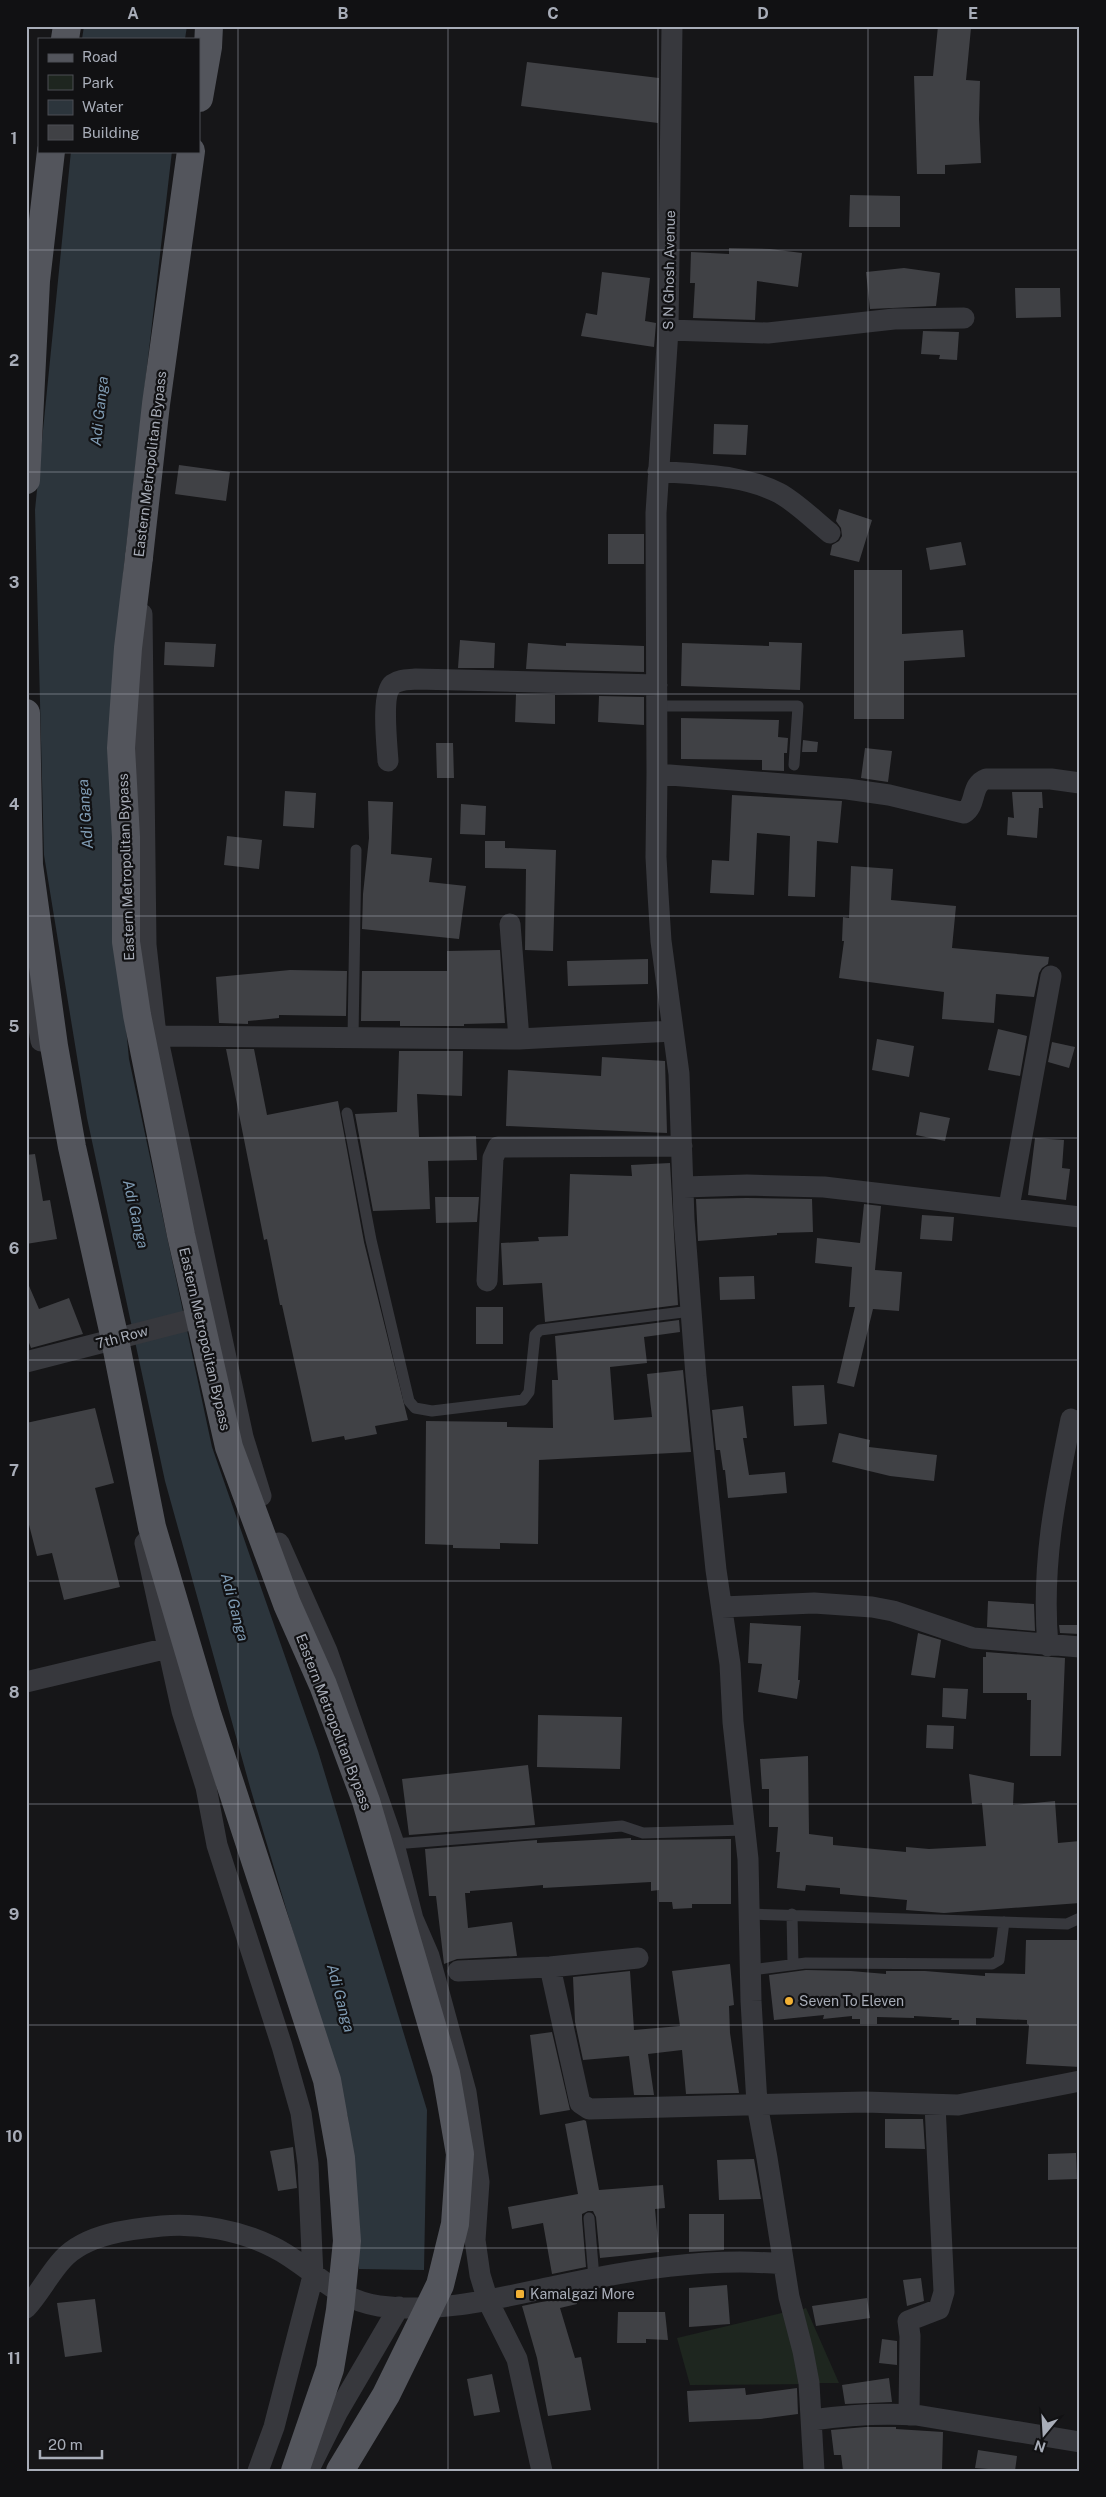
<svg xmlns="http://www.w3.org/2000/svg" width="1106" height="2497" font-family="'Public Sans',sans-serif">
<rect width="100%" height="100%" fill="#161618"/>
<path fill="#1e261f" d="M806 2308 839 2383H817L796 2312Z
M790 2311 809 2384 690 2385 677 2338Z"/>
<path fill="#2c353c" d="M84 26H187L185 39H82Z
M71 151H172L123 574 112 878 129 1059 212 1447 318 1751 427 2110 424 2270 359 2269 348 2117 250 1787 165 1481 87 1118 44 855 35 510Z"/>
<path fill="#404145" d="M938 26 971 28 966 80 980 81 979 119 981 163 945 165V174H917L914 76H933Z
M527 62 659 78 658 123 521 106Z
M850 195 900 196V227H849Z
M729 248 770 249 802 253 798 287 757 281 755 320 693 318 695 283H690L691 252 729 254Z
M904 268 940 273 936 306 870 309 866 272Z
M602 272 650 278 645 321 656 323 654 347 581 336 586 313 597 315Z
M1015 288H1060L1061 317 1016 318Z
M923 331 959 332 957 360 939 359 940 355 921 354Z
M714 424 748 425 746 455 713 454Z
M179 465 230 472 226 501 175 494Z
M839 509 872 520 859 562 830 555 832 545 839 541 842 536 841 528 836 521Z
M608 534H644V564H608Z
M961 542 966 565 930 570 926 548Z
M854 570H902V634L963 630 965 657 904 661V719H854Z
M460 640 495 643 494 668H458Z
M165 642 216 644 214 667 164 665Z
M769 642 802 643 800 690 681 686 682 643 769 646Z
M528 643 566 646V643L644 646V672L526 669Z
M516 694 555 695V724L515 722Z
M599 696 644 697V725L598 722Z
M681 718 779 720 778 737 788 738 787 753H784V771L762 770V760L681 759Z
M803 740 818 742 817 752H802Z
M436 743H453L454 778H437Z
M865 748 892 751 888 782 861 778Z
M285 791 316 793 314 828 283 826Z
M1012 792H1042L1043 808H1039L1037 838 1007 835 1008 817 1014 818Z
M732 795 842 801 838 843 817 841 815 897 788 896 790 836 757 833 754 895 710 893 712 860 729 861Z
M368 801 393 802 391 854 432 858 429 882 466 886 459 939 362 929 363 894 369 838Z
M461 804 486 806 485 835 460 834Z
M227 836 262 840 259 869 224 865Z
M485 841H505V848L556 850 553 951 525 950 526 869 485 868Z
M851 866 893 869 891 900 956 906 952 948 1049 957 1048 964 1042 968 1039 973 1034 997 996 994 994 1023 942 1019 944 992 839 978 844 941H842L843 917 849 918Z
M500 950 505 1023 464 1024V1026H400V1021H361L362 971H447V951Z
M648 959V984L568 986 567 961Z
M290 970 347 971 346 1016 279 1015V1018L248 1021V1024L219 1023 216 977Z
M998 1029 1027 1036 1020 1076 988 1070Z
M877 1039 914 1046 909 1077 872 1070Z
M1052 1042 1075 1047 1069 1068 1048 1062Z
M226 1049H254L267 1115 338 1101 364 1242 408 1420 375 1426 377 1434 345 1440 344 1436 312 1442 282 1305H280L267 1239 264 1240Z
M399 1051H463L462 1096 417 1094 419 1137 476 1136 477 1160 428 1161 430 1209 373 1211 355 1114 397 1112Z
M602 1057 665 1061 667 1133 506 1126 508 1070 601 1076Z
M920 1112 950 1118 945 1141 916 1135Z
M1035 1138 1064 1140 1062 1168 1070 1169 1066 1200 1028 1195Z
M35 1154 43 1201 50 1200 57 1239 26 1244V1155Z
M670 1163 678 1305 545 1322 542 1283 503 1285 501 1243 539 1241 538 1237 568 1236 570 1174 632 1176 631 1165Z
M435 1197H479L477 1222 436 1223Z
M747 1198 812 1199 813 1232 777 1233V1235L698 1241 696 1199Z
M864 1204 881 1206 875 1270 902 1272 899 1311 873 1309 854 1387 837 1383 855 1307H849L852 1267 815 1263 817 1238 860 1243Z
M922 1215 954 1217 952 1241 920 1239Z
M754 1276 755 1299 720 1300 719 1277Z
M26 1279 39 1309 69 1298 83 1334 31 1348 26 1335Z
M476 1307H503V1344H476Z
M679 1320 680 1332 644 1337 647 1363 610 1367 614 1420 652 1417 647 1374 683 1370 691 1452 539 1460 538 1544 500 1543V1549L453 1548V1545L425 1544 426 1421 507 1422V1427L553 1428 552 1380H558L555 1336Z
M824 1385 827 1424 794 1426 792 1386Z
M743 1406 747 1438H743L749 1475 785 1472 787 1493 728 1498 725 1470H723L720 1450H716L712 1410Z
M95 1408 114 1483 95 1488 120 1587 64 1600 52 1553 37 1556 26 1513V1423Z
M839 1433 870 1440 869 1447 937 1455 934 1481 890 1476 832 1462Z
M988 1601 1034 1604 1035 1631 987 1627Z
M750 1623 801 1626 798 1680H800L797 1699 758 1692 762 1664 748 1663Z
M1059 1625H1080V1634L1060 1633Z
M918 1633 941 1640 935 1678 911 1675Z
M986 1652 1065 1658 1061 1756H1030L1031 1700H1027V1693H983V1657H986Z
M943 1688 968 1689 966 1719 942 1717Z
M538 1715 622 1717 620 1769 537 1767Z
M927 1725 954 1726 953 1749 926 1748Z
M808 1756 809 1834 833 1837V1845L906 1852V1847L929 1849 986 1846 982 1803 972 1804 969 1774 1014 1783 1013 1805 1055 1801 1058 1843 1080 1841V1903L944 1913 906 1910 907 1900 840 1894V1888L806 1885 805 1891 777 1888 780 1852H776L778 1827H769V1789H762L760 1759Z
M528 1765 535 1825 409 1835 402 1779Z
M631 1838V1840H643L731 1839V1904H692V1908L673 1909 672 1902H659V1890L651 1891V1882L543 1888V1885L470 1891V1893H465L468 1928 512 1922 517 1956 457 1959 444 1964 436 1896H429L425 1849 537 1840V1843Z
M1026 1940H1080V2067L1026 2064 1029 2025 1027 2024V2020L976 2018V2025H959V2020H951L952 2018 914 2016V2018L877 2017V2024H860V2019H852V2016L823 2019 824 2015 774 2020 769 1975 806 1970 851 1971 886 1974V1971H925L985 1976V1973L1025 1974Z
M730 1964 734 2005 729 2006 730 2033 739 2093 686 2094 682 2050 648 2054 654 2095H634L629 2056 583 2060 575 2022 573 1977 630 1971 634 2030 680 2026 672 1971Z
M552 2032 570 2110 540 2115 530 2035Z
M885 2119H923L925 2149 885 2148Z
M584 2120 586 2121 599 2190 663 2185 665 2208 655 2209 659 2252 600 2258 596 2217 593 2211H588L582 2214V2219L586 2267 552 2274 543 2223 512 2229 508 2207 578 2194 565 2124Z
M293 2147 297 2188 278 2191 270 2151Z
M1076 2153 1077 2179 1048 2180V2154Z
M754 2159 761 2199 719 2200 717 2160Z
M689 2214H724V2250L689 2252Z
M921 2278 924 2301 907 2306 903 2280Z
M727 2285 730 2324 689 2327V2288Z
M575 2295 577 2304 560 2308 575 2358 581 2357 591 2410 548 2416 537 2358 522 2306Z
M867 2298 870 2318 816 2326 812 2306Z
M95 2299 102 2352 65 2357 57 2303Z
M618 2312H665L668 2340 646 2339V2343H617Z
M882 2339 897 2341V2365L879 2363Z
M492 2374 500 2412 474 2416 467 2379Z
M889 2378 892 2402 845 2404 842 2385Z
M745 2388 746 2395 797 2388 798 2414 761 2419 689 2422 687 2391Z
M865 2427H896V2429L943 2432 942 2471H843L841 2455H834L831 2430Z
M978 2450 1017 2456 1015 2471 975 2468Z"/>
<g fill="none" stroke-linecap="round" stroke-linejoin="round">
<path stroke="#37383d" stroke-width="11" d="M657 706H798L794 765
M353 1038 356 850
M347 1113 371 1240 409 1401 415 1408 432 1411 523 1400 529 1392 535 1335 540 1330 691 1311
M394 1844 622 1826 643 1833 745 1830
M750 1914 1067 1924 1080 1918
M792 1914 793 1964
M751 1970 806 1963 992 1964 999 1960 1004 1922
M589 2218 594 2278"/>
<path stroke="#37383d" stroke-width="21" d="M672 26 668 330 656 513 657 774 656 857 658 894 661 941 679 1074 684 1219 696 1376 716 1570 730 1664 733 1722 748 1859 751 2001 757 2104 767 2158 789 2297 803 2351 809 2383 814 2471
M668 330 768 333 894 319 964 318
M658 471C698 475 742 474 779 493 796 502 815 521 830 533
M142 614 146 945 155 1026 243 1437 261 1496
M388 761C387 745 381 693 393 684 400 679 408 680 416 679L657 685
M657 774 847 789 889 795 964 813C977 805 970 785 986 779H1051L1080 783
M510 924 519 1039
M29 968 41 1041
M157 1036 519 1039 673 1031
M684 1187 747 1185 824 1187 1080 1217
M1009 1207 1051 976
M487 1281 493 1158 498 1147 682 1146
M26 1362 213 1314
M145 1543 182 1711 206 1787 217 1845 282 2046 301 2113 308 2164 313 2276 274 2427 258 2471
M279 1543 327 1651 394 1844 413 1919 429 1956 437 1985 466 2092 479 2182 475 2240 480 2275 488 2301 517 2359 542 2471
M722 1607 814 1603 872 1607 893 1611 973 1638 1080 1647
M1048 1646C1041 1566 1055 1497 1071 1419
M26 1682 168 1648
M550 1967 580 2103 589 2109 865 2102 958 2105 1080 2081
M458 1971 550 1967 638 1958
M26 2308C40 2293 49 2274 63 2259 86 2234 130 2229 162 2226 199 2223 239 2230 273 2247 312 2266 332 2299 379 2306 439 2314 498 2298 556 2286 630 2270 708 2257 783 2264
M909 2415 910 2336 908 2321 939 2309 944 2292 935 2105
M812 2420C847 2415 881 2413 916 2415L1080 2442
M308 2471 337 2413 399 2307"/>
<path stroke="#53555c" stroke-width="28" d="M65 39 67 26
M199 98 208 47 209 26
M26 480 36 281 51 151
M139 557 156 404 191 151"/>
<path stroke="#53555c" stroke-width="28" d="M139 557 128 648 121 748 126 837V942L137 1015 181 1235 229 1447 287 1604 323 1685 366 1801 446 2073 460 2154 455 2224 440 2285 386 2395 340 2471
M26 713 29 865 54 1046 72 1147 114 1335 152 1527 207 1713 327 2080 341 2158 347 2241 340 2310 330 2369 295 2471"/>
</g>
<path fill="none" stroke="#a8adb8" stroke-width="1" stroke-opacity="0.55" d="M238 26V2471M448 26V2471M658 26V2471M868 26V2471M26 250H1080M26 472H1080M26 694H1080M26 916H1080M26 1138H1080M26 1360H1080M26 1581H1080M26 1804H1080M26 2025H1080M26 2248H1080"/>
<g fill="#f2b134" stroke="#111113" stroke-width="2">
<circle cx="789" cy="2001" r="5"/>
<rect x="515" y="2289" width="10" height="10" rx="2.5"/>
</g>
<g text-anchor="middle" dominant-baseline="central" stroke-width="4.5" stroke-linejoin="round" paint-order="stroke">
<g font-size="14" fill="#a8adb8" stroke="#111113">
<text transform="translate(669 270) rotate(-89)">S N Ghosh Avenue</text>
<text transform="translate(150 464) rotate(-83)">Eastern Metropolitan Bypass</text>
<text transform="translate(126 867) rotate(-92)">Eastern Metropolitan Bypass</text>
<text transform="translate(122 1337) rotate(-15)">7th Row</text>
<text transform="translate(205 1339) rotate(77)">Eastern Metropolitan Bypass</text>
<text transform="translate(334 1722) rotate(69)">Eastern Metropolitan Bypass</text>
</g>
<g font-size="14" fill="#a8adb8" stroke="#111113" text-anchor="start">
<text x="799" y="2001">Seven To Eleven</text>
<text x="530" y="2294">Kamalgazi More</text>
</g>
<g font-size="15" font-style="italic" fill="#7f9bb3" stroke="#111113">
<text transform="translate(99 411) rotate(-84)">Adi Ganga</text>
<text transform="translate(85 814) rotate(-94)">Adi Ganga</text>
<text transform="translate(136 1214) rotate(77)">Adi Ganga</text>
<text transform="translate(235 1607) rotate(75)">Adi Ganga</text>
<text transform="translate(341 1998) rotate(75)">Adi Ganga</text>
</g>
</g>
<rect width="1106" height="2497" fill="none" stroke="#111113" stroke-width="55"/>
<rect x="38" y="38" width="162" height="115" fill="#111113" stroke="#4d4f55"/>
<rect x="48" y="54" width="25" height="8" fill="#53555c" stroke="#4d4f55"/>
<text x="82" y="62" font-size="15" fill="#a8adb8">Road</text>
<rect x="48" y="75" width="25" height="15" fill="#1e261f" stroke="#4d4f55"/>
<text x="82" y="88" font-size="15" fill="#a8adb8">Park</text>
<rect x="48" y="100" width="25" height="15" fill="#2c353c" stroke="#4d4f55"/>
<text x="82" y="112" font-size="15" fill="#a8adb8">Water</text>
<rect x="48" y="125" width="25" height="15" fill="#404145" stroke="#4d4f55"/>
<text x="82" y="138" font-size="15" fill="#a8adb8">Building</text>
<g transform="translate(1044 2434) rotate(198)" stroke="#111113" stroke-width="4" paint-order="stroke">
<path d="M0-4L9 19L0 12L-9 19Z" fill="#a8adb8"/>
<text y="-8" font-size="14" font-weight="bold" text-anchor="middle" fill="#a8adb8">N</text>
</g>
<path d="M40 2450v8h62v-8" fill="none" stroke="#a8adb8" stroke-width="2.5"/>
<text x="48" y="2450" font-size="15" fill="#a8adb8" stroke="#111113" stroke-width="4" paint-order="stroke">20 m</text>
<rect x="28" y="28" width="1050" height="2442" fill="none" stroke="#a8adb8" stroke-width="2"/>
<g font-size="16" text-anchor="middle" font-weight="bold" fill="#a8adb8">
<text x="133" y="19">A</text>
<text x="343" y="19">B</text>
<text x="553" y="19">C</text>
<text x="763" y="19">D</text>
<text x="973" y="19">E</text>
<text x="14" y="144">1</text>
<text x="14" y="366">2</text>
<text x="14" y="588">3</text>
<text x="14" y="810">4</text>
<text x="14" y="1032">5</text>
<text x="14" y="1254">6</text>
<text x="14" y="1476">7</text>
<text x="14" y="1698">8</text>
<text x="14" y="1920">9</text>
<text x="14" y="2142">10</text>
<text x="14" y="2364">11</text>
</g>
</svg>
